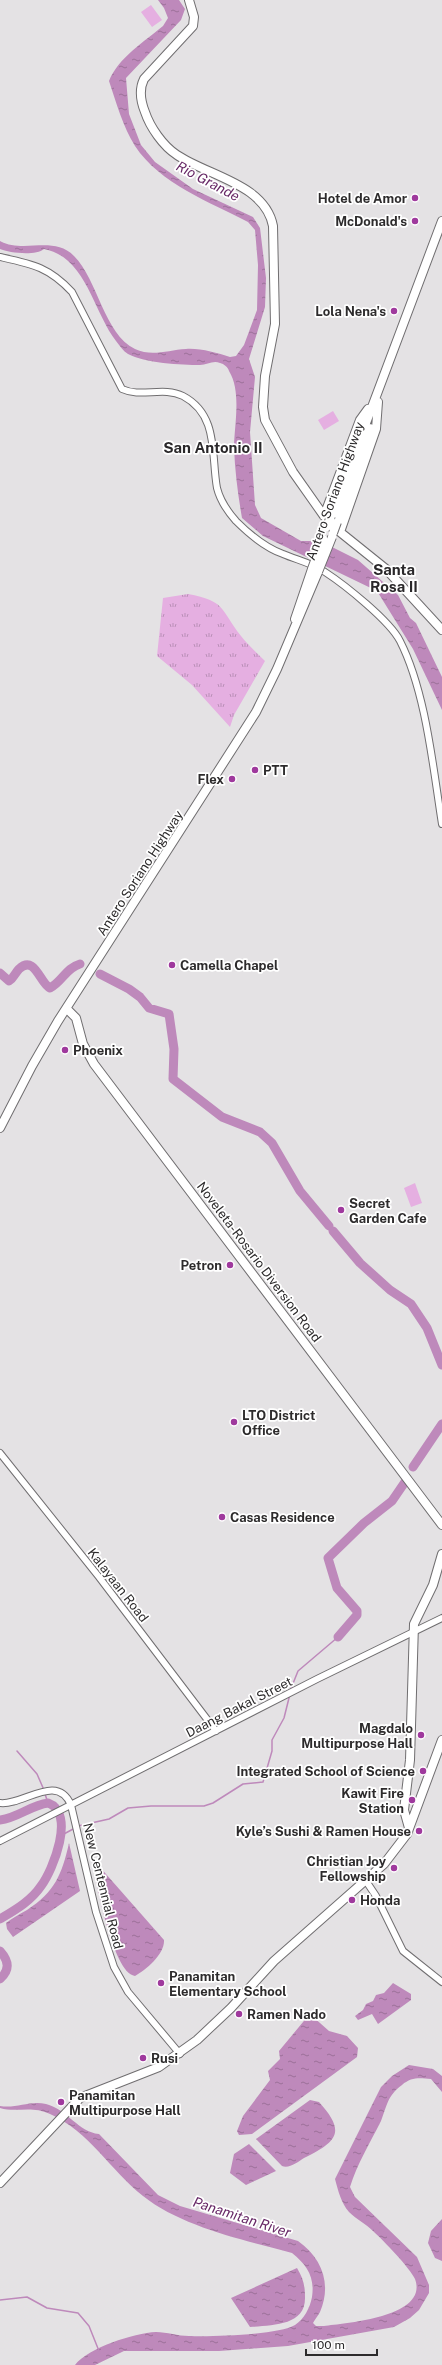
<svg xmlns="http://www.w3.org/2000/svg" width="442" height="2365" font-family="'Public Sans',sans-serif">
<defs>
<pattern id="grass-tufts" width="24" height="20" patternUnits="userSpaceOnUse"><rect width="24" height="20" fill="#e5afe1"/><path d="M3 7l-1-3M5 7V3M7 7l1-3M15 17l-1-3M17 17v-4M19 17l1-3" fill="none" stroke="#ba8fb7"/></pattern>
<pattern id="water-ripples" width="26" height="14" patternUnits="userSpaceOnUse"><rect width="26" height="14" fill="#be89bb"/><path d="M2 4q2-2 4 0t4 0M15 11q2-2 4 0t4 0" fill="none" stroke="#9b7098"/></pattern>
</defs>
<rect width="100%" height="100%" fill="#e4e2e4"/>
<path fill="url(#grass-tufts)" d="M188 594C226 601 220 609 241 636 248 645 257 653 265 661L234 715 230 727 192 685 157 656 163 598Z"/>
<path fill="#e5afe1" d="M151 5 162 20 152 27 141 12Z
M333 411 339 421 324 430 318 420Z
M415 1183 422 1203 411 1207 404 1188Z"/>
<path fill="url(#water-ripples)" d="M158 0H179L185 9 181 20 126 78 129 114 141 145 155 162 193 189 253 217 260 228 266 278 265 307 249 359 255 377 250 432 255 505 261 518 301 541H312L332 547 358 560 398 595 410 618 416 623 442 677V710L413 649 377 591 263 536 242 518C238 495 235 472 234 448 234 426 242 392 229 371 228 367 224 364 220 363 213 360 207 365 200 365 182 365 144 363 128 354 123 351 120 346 116 341 93 311 86 257 44 249 36 256 9 253 0 249V241C24 254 53 235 74 256 98 280 104 334 135 349 152 357 168 350 186 349 200 348 217 353 230 357L236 356 244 345 257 310 258 265 255 230 248 222C210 202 160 184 135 146 123 127 116 102 109 81 118 58 145 41 163 26L168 18 164 8Z
M69 1843 80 1891 13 1937 7 1929 6 1923C12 1918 20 1914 27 1910 55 1892 62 1874 69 1843Z
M91 1857 164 1940C165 1954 146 1970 135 1976 112 1972 96 1879 91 1857Z
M393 1983 411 1994V2000L378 2024 372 2014 358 2020 355 2016 363 2010 366 2004 373 2001 376 1995 384 1993Z
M311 2015 329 2031 347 2036 358 2048 357 2057 252 2134 239 2135 237 2131 243 2116 270 2080 268 2071 280 2059 279 2051 308 2016Z
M409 2065 433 2069 442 2076V2092L431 2079C419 2078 411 2077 402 2085 387 2096 387 2106 381 2121 370 2143 357 2164 350 2187L355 2197 417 2257 429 2285V2293L419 2310 410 2318 394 2327 288 2346 219 2351H124L95 2365H75C88 2348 134 2333 156 2332 167 2332 178 2336 189 2336 210 2337 278 2335 295 2325 304 2319 310 2308 312 2297 315 2277 307 2265 292 2253 244 2240 182 2227 143 2196 110 2170 90 2132 50 2114 31 2105 17 2113 0 2108V2106C16 2109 30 2100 46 2104 67 2109 78 2132 99 2134L158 2195 180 2206 298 2241C322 2258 332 2284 320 2312 318 2316 315 2319 313 2323L316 2326H324C347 2323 429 2317 415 2279 410 2268 383 2240 373 2231 366 2224 356 2219 349 2212 341 2203 338 2190 335 2179L381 2087 392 2076Z
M310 2100 319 2102C346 2132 338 2141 304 2158 298 2162 289 2169 282 2166L256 2139Z
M249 2144 276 2171 246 2185 230 2173 234 2154Z
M442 2219V2261L435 2258 428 2243 431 2231Z
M297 2268C303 2278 305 2285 305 2297 306 2326 272 2325 250 2327L231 2298Z"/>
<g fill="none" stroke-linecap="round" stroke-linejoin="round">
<path stroke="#be89bb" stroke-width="1.5" d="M80 964 82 965
M290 1691 298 1671 338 1637
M17 1751 37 1774 44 1790
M45 1794 48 1803
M78 1826 109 1819 128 1808 151 1806H204L213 1803 243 1784 263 1782 272 1751V1740L284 1718 290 1694
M62 1835 75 1828
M0 2300 27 2297 47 2308 78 2313 89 2326 99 2351"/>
<path stroke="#be89bb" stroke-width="9" d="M0 973 9 981C14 978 15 973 19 969 35 954 40 984 50 988 62 982 66 968 80 964
M100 974 129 989 140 997 149 1008 169 1014 174 1049 173 1079 222 1117 260 1132 272 1143 300 1191 329 1226
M333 1231 360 1263 390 1290 411 1304 427 1328 442 1365
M413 1467 442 1424
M338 1637 357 1615V1611L337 1588 328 1558 364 1523 392 1501 405 1482
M0 1820C18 1818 31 1805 48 1803 76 1813 53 1870 41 1886 31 1901 15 1910 0 1919
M0 1951C9 1961 10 1970 0 1979"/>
<defs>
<path id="minor" d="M0 257C32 264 49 267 72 292L122 389C141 398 163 386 183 396 219 415 211 455 217 488 220 500 228 512 236 521 249 534 266 548 283 554 297 560 312 563 325 572 345 585 390 621 400 641 426 692 433 768 442 824
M0 1453 99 1577 216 1731
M0 1803C23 1806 57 1772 71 1805L96 1912 114 1967 128 1992 180 2054
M0 1841 317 1679 442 1618
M366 1881 376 1896 403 1951 442 1982"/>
<path id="major" d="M189 0 194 17 193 26 144 79C139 89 141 102 145 112 150 127 163 146 177 155 208 176 265 184 273 226L275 324 265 376 263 407 265 420 293 472 324 516 340 532 386 569 442 630
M324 516 360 420 368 409
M331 516 442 221
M337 522 370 428
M340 532 376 429 378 402
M295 619 312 569
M67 1009 76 1018 83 1044 94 1064 442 1525
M0 1128 32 1066 58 1021 256 712 277 669 318 572
M409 1828 404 1810 410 1760 414 1624 433 1585 442 1554
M0 2183 80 2098 159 2067 197 2040 231 2008 274 1961 384 1864 407 1834 442 1740"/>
</defs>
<use href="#minor" stroke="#706e70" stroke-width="8"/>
<use href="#major" stroke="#706e70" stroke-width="10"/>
<use href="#minor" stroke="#fff" stroke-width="6"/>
<use href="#major" stroke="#fff" stroke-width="8"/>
<defs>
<path id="major-bridge" d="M327 527 331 516
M333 533 337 522
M312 569 323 539
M318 572 332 537"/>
</defs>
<use href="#major-bridge" stroke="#706e70" stroke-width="10" stroke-linecap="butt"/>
<use href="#major-bridge" stroke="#fff" stroke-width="8"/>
</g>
<g fill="#9f399d" stroke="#fff" stroke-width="1.5">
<circle cx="415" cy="198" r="4"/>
<circle cx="415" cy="221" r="4"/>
<circle cx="394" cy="311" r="4"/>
<circle cx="255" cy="770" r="4"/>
<circle cx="232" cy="779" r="4"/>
<circle cx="172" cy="965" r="4"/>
<circle cx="65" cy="1050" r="4"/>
<circle cx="341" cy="1210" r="4"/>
<circle cx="230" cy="1265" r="4"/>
<circle cx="234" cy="1422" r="4"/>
<circle cx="222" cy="1517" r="4"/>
<circle cx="421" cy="1735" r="4"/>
<circle cx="423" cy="1771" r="4"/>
<circle cx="412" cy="1800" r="4"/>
<circle cx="419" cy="1831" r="4"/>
<circle cx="394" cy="1868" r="4"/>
<circle cx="352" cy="1900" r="4"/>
<circle cx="161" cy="1983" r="4"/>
<circle cx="239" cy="2014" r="4"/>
<circle cx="143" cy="2058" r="4"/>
<circle cx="61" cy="2102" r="4"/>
</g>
<g text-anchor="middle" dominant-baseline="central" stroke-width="3.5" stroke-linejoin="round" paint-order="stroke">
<g font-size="13" font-weight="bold" fill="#2d2b2c" stroke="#fff" text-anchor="start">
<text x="407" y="198" text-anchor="end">Hotel de Amor</text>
<text x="407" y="221" text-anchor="end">McDonald's</text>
<text x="386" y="311" text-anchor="end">Lola Nena's</text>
<text x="263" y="770">PTT</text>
<text x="224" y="779" text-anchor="end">Flex</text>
<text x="180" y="965">Camella Chapel</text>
<text x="73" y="1050">Phoenix</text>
<text x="349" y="1203">Secret<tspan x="349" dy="15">Garden Cafe</tspan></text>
<text x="222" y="1265" text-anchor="end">Petron</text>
<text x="242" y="1415">LTO District<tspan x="242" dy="15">Office</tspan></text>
<text x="230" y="1517">Casas Residence</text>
<text x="413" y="1728" text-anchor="end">Magdalo<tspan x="413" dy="15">Multipurpose Hall</tspan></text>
<text x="415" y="1771" text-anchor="end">Integrated School of Science</text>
<text x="404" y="1793" text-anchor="end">Kawit Fire<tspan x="404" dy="15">Station</tspan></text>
<text x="411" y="1831" text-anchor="end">Kyle’s Sushi &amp; Ramen House</text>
<text x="386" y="1861" text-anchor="end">Christian Joy<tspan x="386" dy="15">Fellowship</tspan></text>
<text x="360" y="1900">Honda</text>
<text x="169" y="1976">Panamitan<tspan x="169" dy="15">Elementary School</tspan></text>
<text x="247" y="2014">Ramen Nado</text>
<text x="151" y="2058">Rusi</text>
<text x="69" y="2095">Panamitan<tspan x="69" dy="15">Multipurpose Hall</tspan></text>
</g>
<g font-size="13" fill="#2d2b2c" stroke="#fff">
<text transform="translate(335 491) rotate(-70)">Antero Soriano Highway</text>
<text transform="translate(140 873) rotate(-57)">Antero Soriano Highway</text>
<text transform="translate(259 1262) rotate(53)">Noveleta-Rosario Diversion Road</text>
<text transform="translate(118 1585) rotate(52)">Kalayaan Road</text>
<text transform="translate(239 1707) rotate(-27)">Daang Bakal Street</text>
<text transform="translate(103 1886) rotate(76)">New Centennial Road</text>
</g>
<g font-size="14" font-style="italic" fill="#672866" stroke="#fff">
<text transform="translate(208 181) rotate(28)">Rio Grande</text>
<text transform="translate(242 2217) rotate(18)">Panamitan River</text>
</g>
<g font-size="15" font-weight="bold" fill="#2a282a" stroke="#fff">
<text x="213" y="447">San Antonio II</text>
<text x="394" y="569">Santa<tspan x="394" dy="17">Rosa II</tspan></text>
</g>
</g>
<path d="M306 2349v6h71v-6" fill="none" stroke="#2d2b2c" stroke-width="2"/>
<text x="312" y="2349" font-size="12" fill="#2d2b2c" stroke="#ffffff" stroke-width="3" paint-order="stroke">100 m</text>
</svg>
